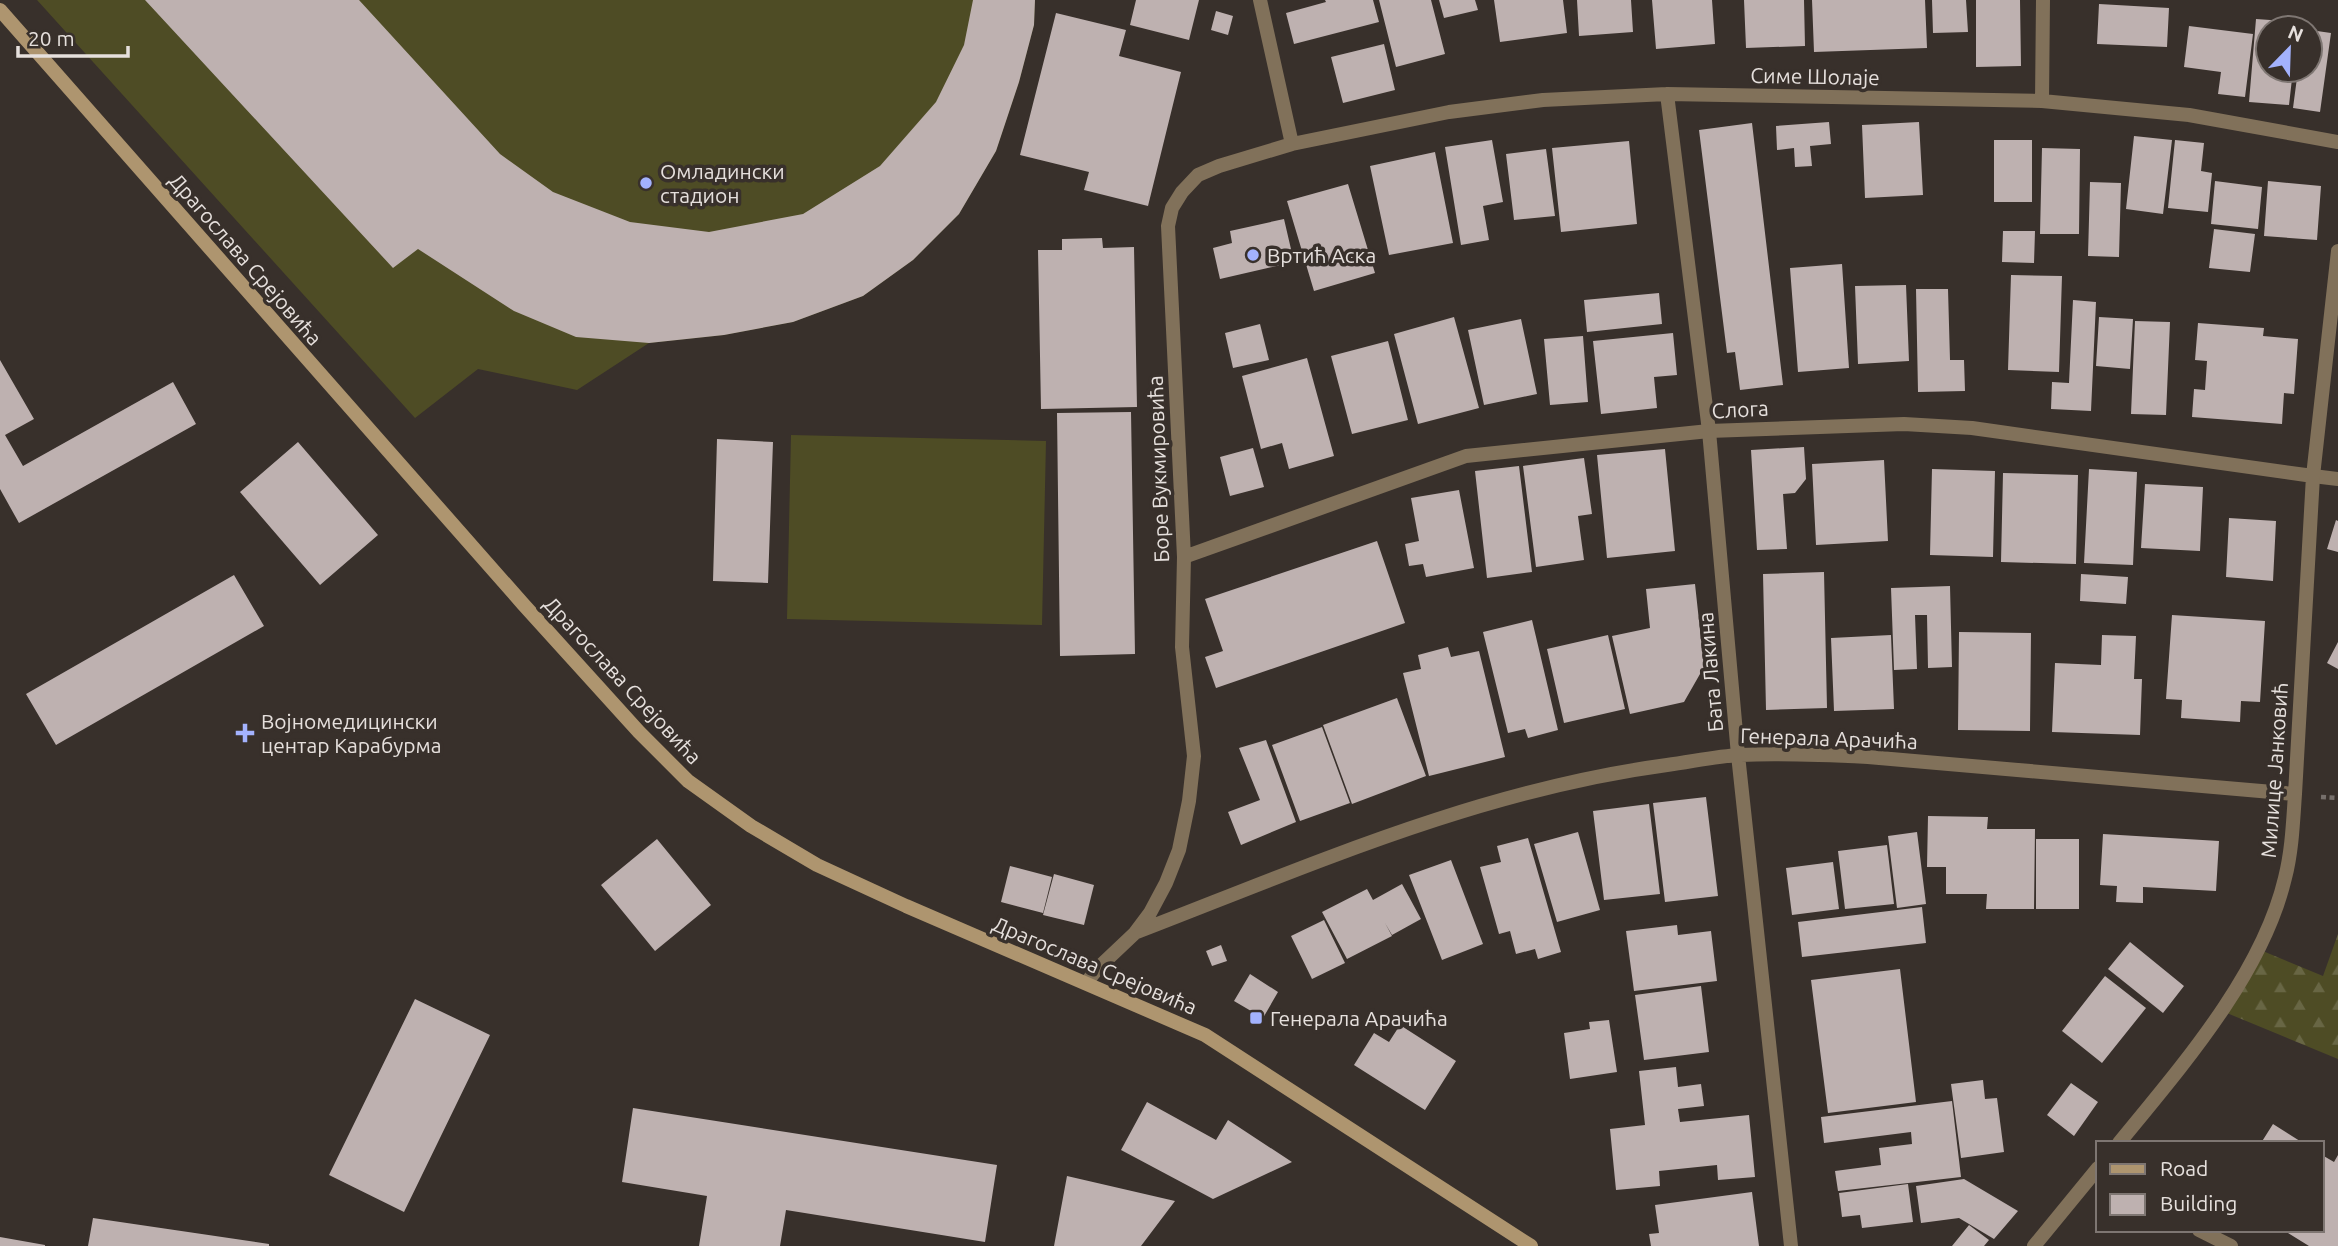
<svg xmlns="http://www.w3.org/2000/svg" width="2338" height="1246" font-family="Ubuntu,sans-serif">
<defs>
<pattern id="forest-firs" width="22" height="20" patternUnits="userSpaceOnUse" patternTransform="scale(1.75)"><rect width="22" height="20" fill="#4e4c25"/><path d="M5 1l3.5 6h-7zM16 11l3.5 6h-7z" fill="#686644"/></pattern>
</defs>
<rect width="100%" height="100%" fill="#38302b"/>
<path fill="#4e4c25" d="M37 0H1035L1034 25 1019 82 996 151 959 214 913 260 863 296 793 322 724 335 649 343 577 390 478 369 415 418Z
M791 435 1046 441 1042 625 787 619Z"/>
<path fill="url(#forest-firs)" d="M2338 934V1059L2222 1011 2258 949 2323 976Z"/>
<path fill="#beb1b0" d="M145 0H359L500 154 553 192 630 222 709 232 803 214 880 166 936 102 964 45 973 0H1035L1034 25 1019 82 996 151 959 214 913 260 863 296 793 322 724 335 649 343 576 337 514 311 418 249 393 268Z
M1136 0H1199L1189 40 1130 25Z
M1325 0H1373L1379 22 1294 44 1286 13 1326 2Z
M1379 0H1431L1445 54 1396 67Z
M1439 0H1475L1478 10 1444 18Z
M1494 0H1563L1567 33 1500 42Z
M1577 0H1631L1633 32 1579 36Z
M1652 0H1712L1715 44 1656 49Z
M1744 0H1804L1805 46 1746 48Z
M1812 0H1925L1927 48 1814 52Z
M1932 0H1966L1968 32 1933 33Z
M1976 0H2020L2021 66 1976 67Z
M2099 4 2169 8 2167 47 2097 44Z
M1216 11 1233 16 1228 35 1211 30Z
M1056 13 1126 30 1119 56 1181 72 1148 206 1084 190 1089 172 1020 155Z
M2256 19 2297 22 2296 28H2268V70H2293L2289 105 2249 102Z
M2189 26 2253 34 2245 97 2218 94 2221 72 2184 67Z
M2310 30 2331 33 2320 112 2293 108 2298 70H2310Z
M1384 44 1395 90 1343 103 1331 57Z
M1829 122 1831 144 1810 146 1812 166 1795 167 1794 148 1777 150 1776 126Z
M1919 122 1923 195 1865 198 1862 125Z
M1752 123 1783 385 1740 390 1735 352 1727 353 1699 130Z
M2134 136 2172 140 2163 214 2126 209Z
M1492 140 1503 202 1483 206 1489 240 1461 245 1445 147Z
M1994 140H2032V202H1994Z
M2175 140 2204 143 2201 171 2212 173 2208 212 2168 208Z
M1629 141 1637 224 1561 232 1552 148Z
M2042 148 2080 149 2079 234H2040Z
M1546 149 1555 216 1514 220 1506 154Z
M1435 152 1453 243 1389 255 1370 166Z
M2215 181 2262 187 2258 229 2211 224Z
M2268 181 2321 186 2317 240 2264 236Z
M2090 182 2121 183 2119 257 2088 256Z
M1348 184 1375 273 1314 291 1287 201Z
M1284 219 1294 262 1220 279 1213 248 1232 243 1230 231Z
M2214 229 2255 234 2250 272 2209 268Z
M2003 231H2035L2034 263 2002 262Z
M1102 238 1103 248 1134 247 1137 407 1041 409 1038 250H1062V239Z
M1842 264 1849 368 1798 372 1790 268Z
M2011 275 2062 276 2059 372 2008 370Z
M1906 285 1909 361 1858 364 1855 286Z
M1916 289H1948L1950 360H1964L1965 391 1918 392Z
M1659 293 1662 324 1587 332 1584 300Z
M2073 300 2096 302 2091 411 2051 409 2052 382 2069 383Z
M1454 317 1479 408 1418 424 1394 334Z
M2099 317 2133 319 2130 369 2096 366Z
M1521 319 1537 394 1484 405 1468 330Z
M2135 321 2170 322 2166 415 2131 414Z
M2198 323 2264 328 2263 336 2298 339 2294 394 2284 393 2282 424 2192 417 2194 389 2205 390 2207 361 2195 360Z
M1260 324 1269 360 1233 368 1225 333Z
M1673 333 1677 375 1654 377 1657 408 1601 414 1593 341Z
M1583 336 1588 402 1550 405 1544 339Z
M1388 341 1408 420 1352 434 1331 356Z
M1307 358 1334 456 1289 469 1282 443 1261 449 1242 376Z
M0 360 34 419 5 435 23 466 173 382 196 424 19 523 0 489Z
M1131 412 1135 654 1060 656 1057 413Z
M717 439 773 442 768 583 713 581Z
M298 442 378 535 320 585 240 492Z
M1804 447 1806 479 1795 493 1783 494 1787 549 1757 550 1751 450Z
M1253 448 1264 487 1230 496 1220 457Z
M1665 449 1675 551 1607 558 1597 455Z
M1584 458 1592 514 1578 516 1584 560 1536 567 1523 466Z
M1884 460 1888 541 1816 545 1812 464Z
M1519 466 1532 572 1487 578 1475 471Z
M1932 469 1995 471 1993 557 1930 555Z
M2089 469 2137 472 2133 565 2084 563Z
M2003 473 2078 475 2076 564 2001 562Z
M2145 484 2203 487 2200 551 2141 548Z
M1459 490 1474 568 1426 577 1423 564 1409 566 1405 544 1419 541 1411 498Z
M2229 518 2276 521 2273 581 2226 577Z
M2336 520 2338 521V552L2327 549Z
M1377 541 1405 623 1216 688 1205 657 1223 651 1205 599Z
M1824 572 1827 708 1766 710 1763 574Z
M2081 574 2128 577 2126 604 2080 601Z
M234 575 264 626 56 745 26 694Z
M1695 584 1704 667 1684 702 1630 714 1612 636 1650 628 1646 589Z
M1950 586 1952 667 1928 668 1927 615H1915L1917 669 1894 670 1891 588Z
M2172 615 2265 621 2260 702 2241 701 2240 722 2181 718 2182 700 2166 699Z
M1532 620 1558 730 1528 738 1525 729 1508 733 1483 632Z
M1959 632 2031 633 2030 731 1958 730Z
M1608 635 1625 709 1564 723 1547 649Z
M1891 635 1894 709 1834 711 1831 638Z
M2102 635 2136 636 2134 679H2142L2140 735 2052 732 2055 663 2101 665Z
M2338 642V669L2327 663Z
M1448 647 1451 657 1479 651 1505 757 1429 776 1403 673 1421 669 1418 655Z
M1397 698 1426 776 1352 804 1323 725Z
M1322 727 1350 803 1300 821 1272 745Z
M1266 740 1296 822 1241 845 1228 812 1260 800 1239 748Z
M1706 797 1718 896 1665 902 1653 803Z
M1649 804 1660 894 1604 900 1593 811Z
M1928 816 1988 817 1987 829H2035L2034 909H1986L1987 894H1946V867H1927Z
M1578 832 1600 910 1557 922 1534 844Z
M1917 832 1926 904 1897 908 1888 836Z
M2103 834 2219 841 2216 891 2143 887V903L2116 902 2117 886 2100 885Z
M1528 838 1561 952 1538 959 1535 949 1516 954 1510 931 1499 934 1480 867 1501 862 1497 846Z
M657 839 711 905 655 951 601 885Z
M2036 839H2079V909H2036Z
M1887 845 1894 904 1845 909 1838 851Z
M1451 860 1483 944 1442 960 1409 875Z
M1833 862 1839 909 1792 915 1786 868Z
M1010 866 1052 877 1043 913 1001 902Z
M1054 874 1094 885 1084 925 1043 915Z
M1402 884 1421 919 1392 935 1385 923 1392 936 1347 959 1322 912 1367 889 1373 900Z
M1922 907 1926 943 1802 957 1798 922Z
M1324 920 1345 963 1312 979 1291 936Z
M1677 925 1678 935 1711 931 1717 981 1634 991 1626 931Z
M2130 942 2184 986 2163 1013 2108 969Z
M1221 945 1227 961 1212 966 1206 951Z
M1900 969 1916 1102 1828 1113 1811 980Z
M1250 974 1278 992 1263 1018 1234 1001Z
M2105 976 2146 1008 2102 1063 2062 1031Z
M1701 986 1709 1052 1644 1060 1635 995Z
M415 999 490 1035 404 1212 329 1175Z
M1609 1020 1617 1072 1570 1079 1564 1033 1590 1029 1589 1022Z
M1400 1025 1456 1061 1425 1110 1354 1065 1374 1033 1389 1042Z
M1676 1067 1678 1087 1701 1084 1704 1106 1678 1109 1680 1122 1749 1115 1755 1177 1718 1180 1717 1165 1659 1171 1660 1186 1616 1190 1610 1129 1645 1125 1639 1071Z
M1983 1080 1985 1099 1997 1098 2004 1152 1961 1158 1951 1084Z
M2071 1083 2098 1102 2074 1136 2047 1115Z
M1952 1101 1961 1177 1838 1191 1835 1171 1881 1165 1879 1148 1912 1144 1911 1132 1824 1143 1821 1117Z
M1147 1102 1216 1140 1228 1120 1292 1162 1213 1199 1121 1150Z
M633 1108 997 1165 985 1242 786 1210 780 1246H699L707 1196 622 1182Z
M2273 1124 2303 1143H2261Z
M2322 1155 2334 1162 2338 1155V1246H2309L2288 1233 2289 1230H2322Z
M1067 1176 1175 1201 1141 1246H1054Z
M1964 1179 2018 1211 1994 1239 1959 1218 1921 1223 1916 1186Z
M1908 1184 1913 1222 1862 1228 1860 1215 1842 1217 1839 1193Z
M1752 1192 1759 1246H1651L1649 1234 1659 1233 1655 1205Z
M93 1218 269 1244V1246H88Z
M1969 1225 1989 1240 1984 1246H1952Z
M0 1237 45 1245V1246H0Z"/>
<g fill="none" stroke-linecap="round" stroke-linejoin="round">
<path stroke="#766f6b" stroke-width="4.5" stroke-dasharray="5 3.5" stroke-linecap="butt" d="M2321 797 2338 798"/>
<path stroke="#81715a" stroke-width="14" d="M2313 476 2338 479
M2199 1230 2231 1246"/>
<path stroke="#81715a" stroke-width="14" d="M1260 0 1292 144
M1667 94 1709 431 1738 755 1791 1246
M2042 101 2043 0
M1184 557 1466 456 1709 431 1904 424 1972 428 2313 476
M1137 932C1311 865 1480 790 1667 765 1691 762 1716 756 1741 755 1783 753 1826 755 1868 757L2295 794
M1086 983 1098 968 1135 933 1150 913 1166 883 1179 850 1189 801 1194 756 1182 647 1184 557 1168 226 1172 208 1182 192 1198 175 1219 166 1292 144 1449 112 1543 100 1667 94 2042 101 2189 115 2338 142
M2119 1143C2181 1067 2262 975 2285 878 2292 851 2293 822 2295 794L2313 476 2338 251
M2034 1246 2098 1168"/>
<path stroke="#ae956f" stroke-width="14" d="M0 10 523 604 639 732 688 781 751 826 817 865 906 906 1205 1035 1531 1246"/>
</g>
<g fill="#a3b2fd" stroke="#38302b" stroke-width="2.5">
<circle cx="646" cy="183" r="7"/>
<circle cx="1253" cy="255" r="7"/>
<path d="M241.5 722.5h7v7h7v7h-7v7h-7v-7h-7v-7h7z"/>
<rect x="1249" y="1011" width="14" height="14" rx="3.5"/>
</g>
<g text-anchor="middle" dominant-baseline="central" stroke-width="7" stroke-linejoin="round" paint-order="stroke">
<g font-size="21" fill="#e6e0dd" stroke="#38302b">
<text transform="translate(1815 76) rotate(1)">Симе Шолаје</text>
<text transform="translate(246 259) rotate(49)">Драгослава Срејовића</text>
<text transform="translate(1740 409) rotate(-3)">Слога</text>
<text transform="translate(1158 469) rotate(-92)">Боре Вукмировића</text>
<text transform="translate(1710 672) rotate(-95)">Бата Лакина</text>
<text transform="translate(623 680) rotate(47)">Драгослава Срејовића</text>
<text transform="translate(1829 738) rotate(2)">Генерала Арачића</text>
<text transform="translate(2274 770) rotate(-86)">Милице Јанковић</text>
<text transform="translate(1095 965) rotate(23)">Драгослава Срејовића</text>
</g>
<g font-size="21" fill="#e6e0dd" stroke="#38302b" text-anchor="start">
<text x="660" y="171">Омладински<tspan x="660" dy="24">стадион</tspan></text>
<text x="1267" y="255">Вртић Аска</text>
<text x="261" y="721">Војномедицински<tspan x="261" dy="24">центар Карабурма</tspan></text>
<text x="1270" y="1018">Генерала Арачића</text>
</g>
</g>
<rect x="2096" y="1141" width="228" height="91" fill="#38302b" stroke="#7e7672" stroke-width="2"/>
<rect x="2110" y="1164" width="35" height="10" fill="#ae956f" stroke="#7e7672" stroke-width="2"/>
<text x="2160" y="1176" font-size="21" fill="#e6e0dd">Road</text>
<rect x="2110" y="1194" width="35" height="21" fill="#beb1b0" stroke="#7e7672" stroke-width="2"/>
<text x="2160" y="1211" font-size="21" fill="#e6e0dd">Building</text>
<g transform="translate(2289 49) rotate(23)"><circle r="33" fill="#38302b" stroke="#7e7672" stroke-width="2"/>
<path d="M0-5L12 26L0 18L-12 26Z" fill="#a3b2fd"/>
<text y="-10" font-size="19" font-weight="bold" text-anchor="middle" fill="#e6e0dd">N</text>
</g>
<path d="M18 46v10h110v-10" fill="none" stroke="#e6e0dd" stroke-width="3.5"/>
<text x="28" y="46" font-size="21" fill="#e6e0dd" stroke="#38302b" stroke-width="5" paint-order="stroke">20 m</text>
</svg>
